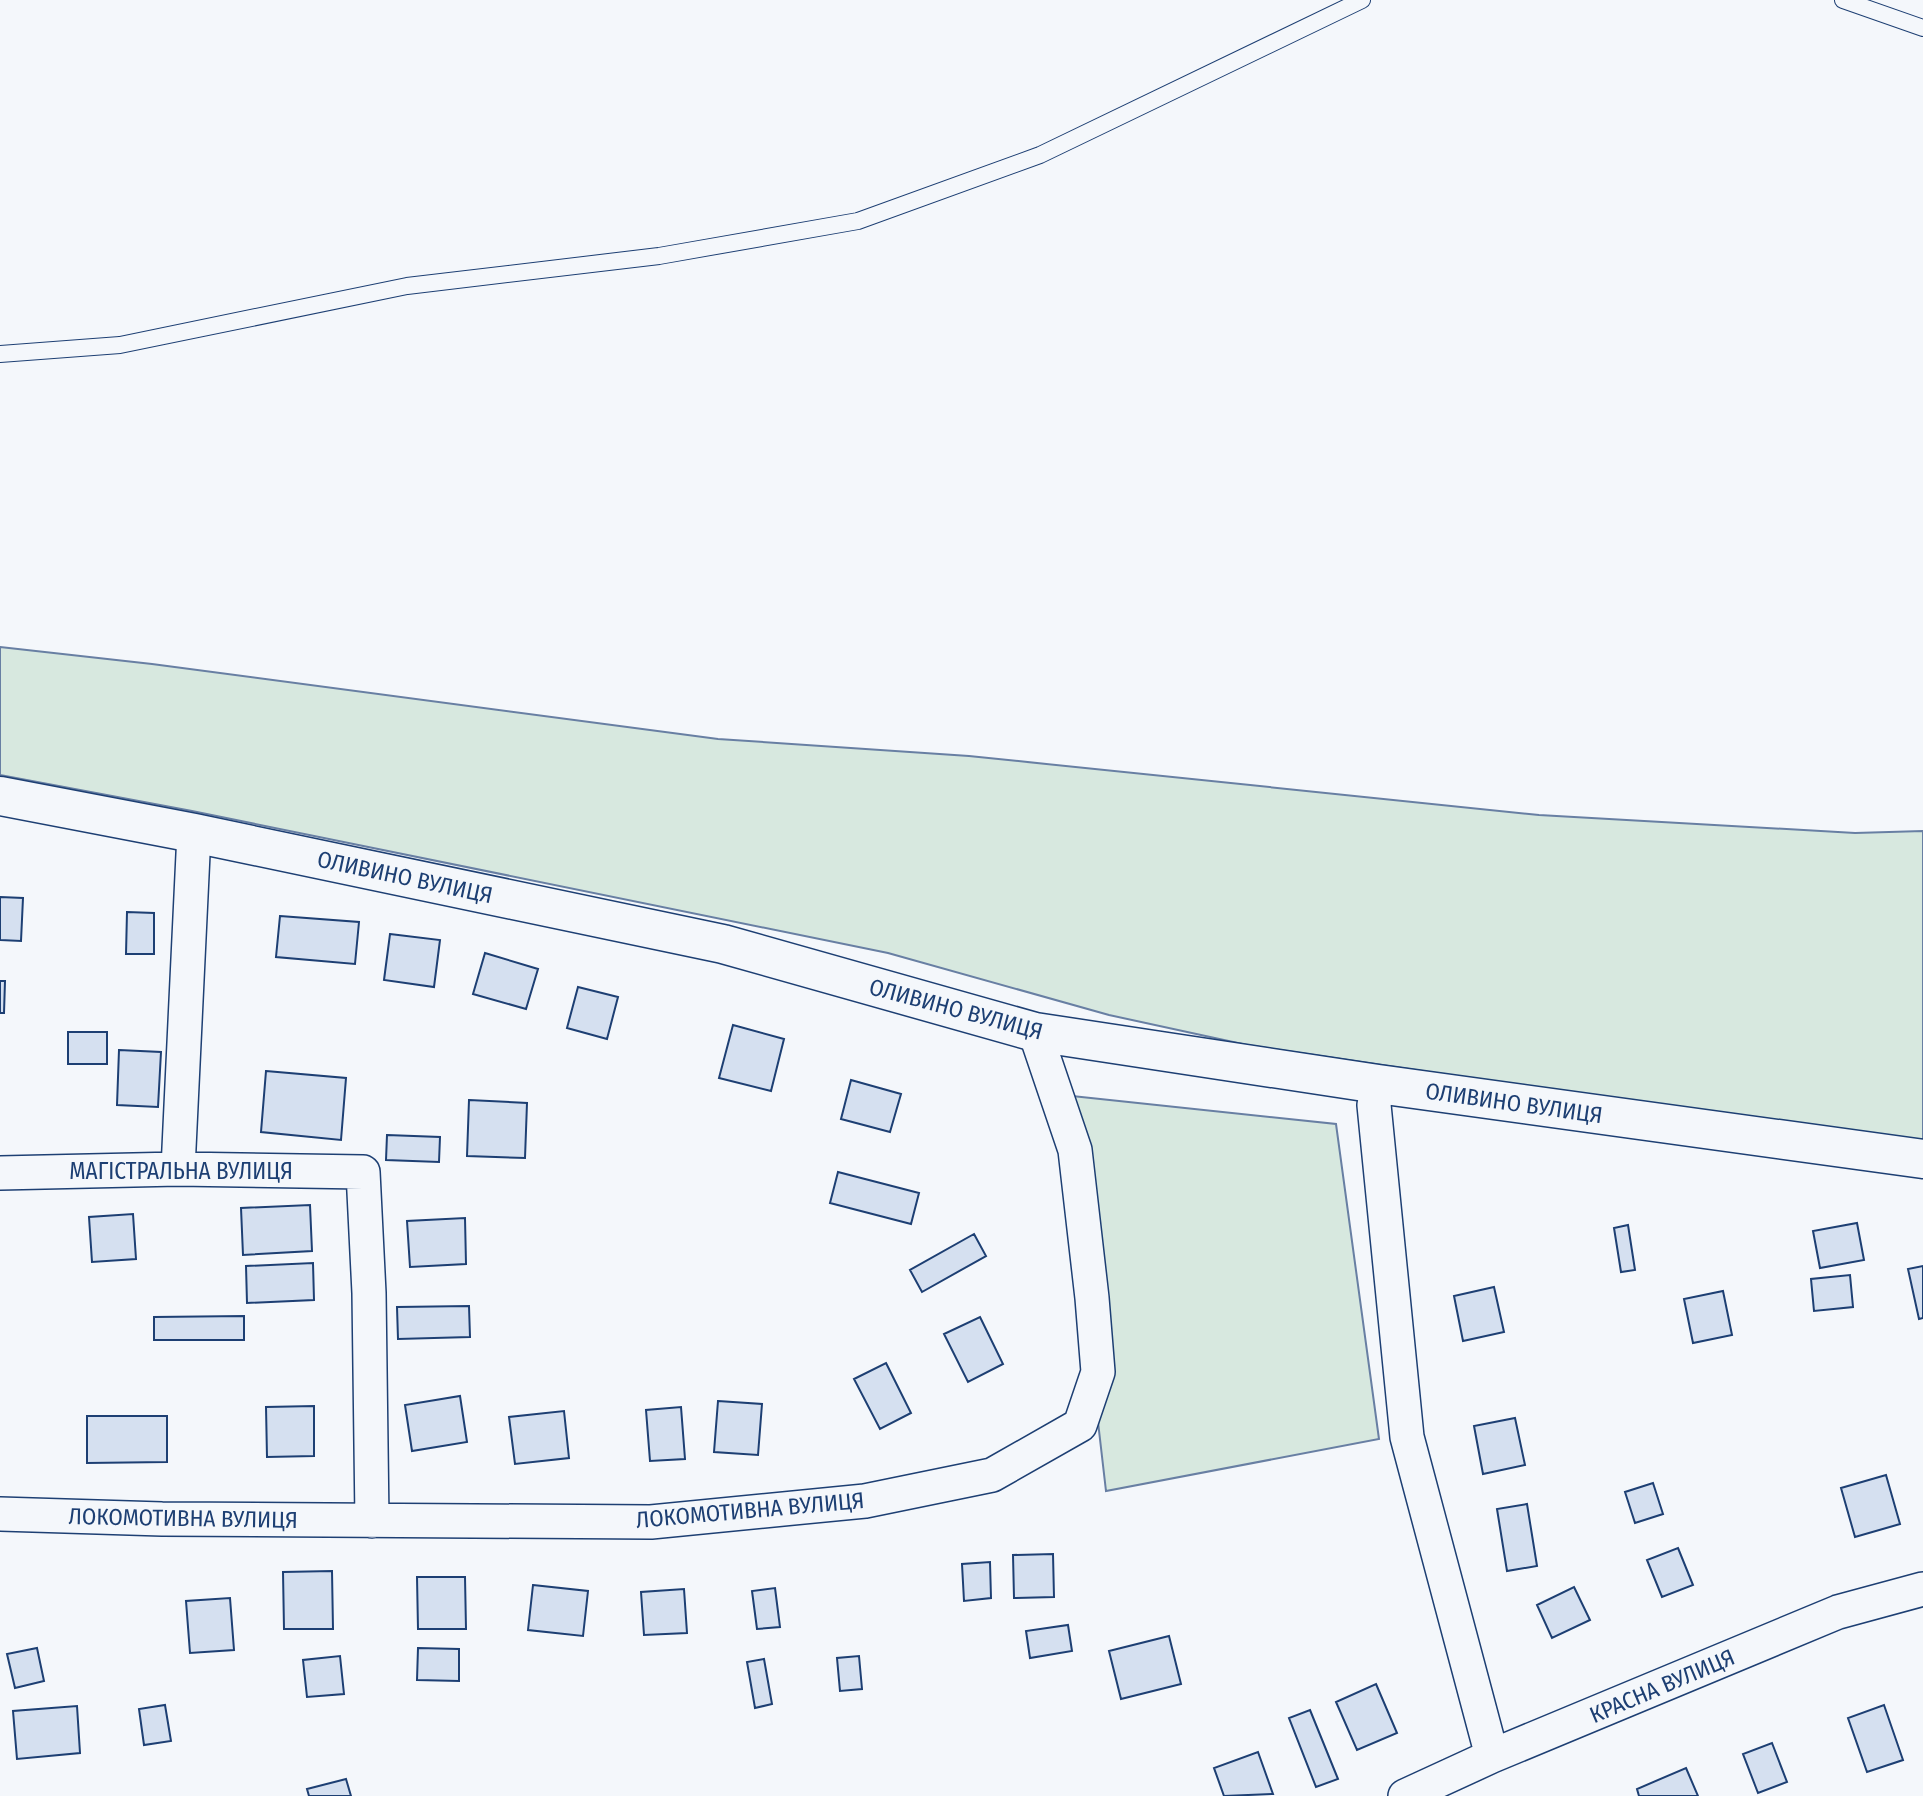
<svg xmlns="http://www.w3.org/2000/svg" width="1923" height="1796" font-family="'Fira Sans Condensed',sans-serif">
<rect width="100%" height="100%" fill="#f4f7fb"/>
<path fill="#d7e8df" stroke="#687fa3" stroke-width="2" d="M0 647 152 664 718 739 969 756 1539 815 1855 833 1923 831V1145L1247 1045 1109 1015 888 953 192 811 0 775Z
M1072 1096 1336 1124 1379 1439 1106 1491 1080 1266Z"/>
<path fill="#d5e0f0" stroke="#1d3f73" stroke-width="2" d="M0 897 23 898 21 941 0 940Z
M127 912 154 913V954H126Z
M280 916 359 922 355 964 276 957Z
M390 934 440 940 434 987 384 980Z
M485 953 538 969 526 1009 473 994Z
M0 981H5L4 1013H0Z
M578 987 618 997 607 1039 567 1028Z
M733 1025 784 1039 771 1091 719 1078Z
M68 1032H107V1064H68Z
M119 1050 161 1052 158 1107 117 1105Z
M266 1071 346 1078 341 1140 261 1132Z
M851 1080 901 1094 890 1132 841 1119Z
M469 1100 527 1103 525 1158 467 1156Z
M387 1135 440 1137 439 1162 386 1160Z
M838 1172 919 1193 911 1224 830 1203Z
M310 1205 312 1251 243 1255 241 1208Z
M133 1214 136 1259 92 1262 89 1217Z
M465 1218 466 1264 410 1267 407 1221Z
M1857 1223 1864 1260 1820 1268 1813 1231Z
M1628 1225 1635 1270 1621 1272 1614 1228Z
M974 1234 986 1256 922 1292 910 1270Z
M313 1263 314 1300 247 1303 246 1266Z
M1923 1266V1318L1919 1319 1908 1269Z
M1850 1275 1853 1307 1814 1311 1811 1279Z
M1494 1287 1504 1332 1463 1341 1454 1296Z
M1723 1291 1732 1335 1693 1343 1684 1299Z
M469 1306 470 1337 398 1339 397 1307Z
M244 1316V1340H154V1317Z
M980 1317 1003 1364 968 1382 944 1334Z
M886 1363 911 1413 880 1429 854 1379Z
M460 1396 467 1442 412 1451 405 1405Z
M718 1401 762 1404 758 1455 714 1452Z
M314 1406V1456L267 1457 266 1407Z
M681 1407 685 1459 650 1461 646 1410Z
M564 1411 569 1458 515 1464 509 1417Z
M87 1416H167V1462L87 1463Z
M1515 1418 1525 1465 1483 1474 1474 1426Z
M1886 1475 1900 1524 1855 1537 1841 1488Z
M1653 1483 1663 1514 1635 1523 1625 1492Z
M1527 1504 1537 1566 1507 1571 1497 1509Z
M1678 1548 1693 1585 1662 1597 1647 1560Z
M1053 1554 1054 1597 1014 1598 1013 1555Z
M990 1562 991 1598 964 1601 962 1564Z
M332 1571 333 1629H284L283 1572Z
M417 1577H465L466 1629H418Z
M533 1585 588 1591 583 1636 528 1630Z
M1574 1587 1590 1620 1552 1638 1537 1605Z
M775 1588 780 1627 757 1629 752 1591Z
M684 1589 687 1633 644 1635 641 1592Z
M230 1598 234 1650 190 1653 186 1601Z
M1068 1625 1072 1651 1030 1658 1026 1631Z
M1169 1636 1181 1684 1121 1699 1109 1651Z
M37 1648 44 1681 15 1688 7 1654Z
M418 1648 459 1649V1681L417 1680Z
M340 1656 344 1694 307 1697 303 1660Z
M859 1656 862 1689 840 1691 837 1658Z
M764 1659 772 1704 755 1708 747 1662Z
M1376 1684 1397 1733 1357 1750 1336 1702Z
M165 1705 171 1741 144 1745 139 1709Z
M1884 1705 1903 1760 1867 1772 1848 1718Z
M77 1706 80 1753 17 1759 13 1711Z
M1310 1710 1338 1779 1316 1787 1289 1718Z
M1772 1743 1787 1782 1758 1793 1743 1754Z
M1258 1752 1273 1794 1224 1796 1214 1768Z
M1686 1768 1698 1796H1639L1637 1789Z
M346 1779 351 1796H309L307 1789Z"/>
<g fill="none" stroke-linecap="round" stroke-linejoin="round">
<defs>
<path id="lane" d="M1843 0 1923 28
M0 354 120 345 407 286 659 256 858 221 1040 155 1362 0"/>
<path id="street" d="M1378 1084 1374 1105 1407 1437 1492 1756
M178 1169 194 833
M0 1173 178 1169 363 1172 369 1293 372 1521
M0 1514 162 1519 651 1522 865 1501 992 1475 1080 1425 1098 1372 1092 1298 1075 1150 1035 1032
M1405 1796 1492 1756 1838 1612 1923 1589"/>
<path id="secondary" d="M0 796 194 833 723 944 1035 1032 1378 1084 1923 1159"/>
</defs>
<use href="#lane" stroke="#1d3f73" stroke-width="18"/>
<use href="#street" stroke="#1d3f73" stroke-width="36"/>
<use href="#secondary" stroke="#1d3f73" stroke-width="41"/>
<use href="#lane" stroke="#f4f7fb" stroke-width="16"/>
<use href="#street" stroke="#f4f7fb" stroke-width="33"/>
<use href="#secondary" stroke="#f4f7fb" stroke-width="38"/>
</g>
<g text-anchor="middle" dominant-baseline="central" stroke-width="5" stroke-linejoin="round" paint-order="stroke">
<g font-size="23" fill="#1d3f73" stroke="#f4f7fb">
<text transform="translate(405 877) rotate(12)">ОЛИВИНО ВУЛИЦЯ</text>
<text transform="translate(956 1009) rotate(15)">ОЛИВИНО ВУЛИЦЯ</text>
<text transform="translate(1514 1103) rotate(8)">ОЛИВИНО ВУЛИЦЯ</text>
<text x="181" y="1171">МАГІСТРАЛЬНА ВУЛИЦЯ</text>
<text transform="translate(750 1510) rotate(-5)">ЛОКОМОТИВНА ВУЛИЦЯ</text>
<text transform="translate(183 1518) rotate(1)">ЛОКОМОТИВНА ВУЛИЦЯ</text>
<text transform="translate(1662 1686) rotate(-23)">КРАСНА ВУЛИЦЯ</text>
</g>
</g>
</svg>
